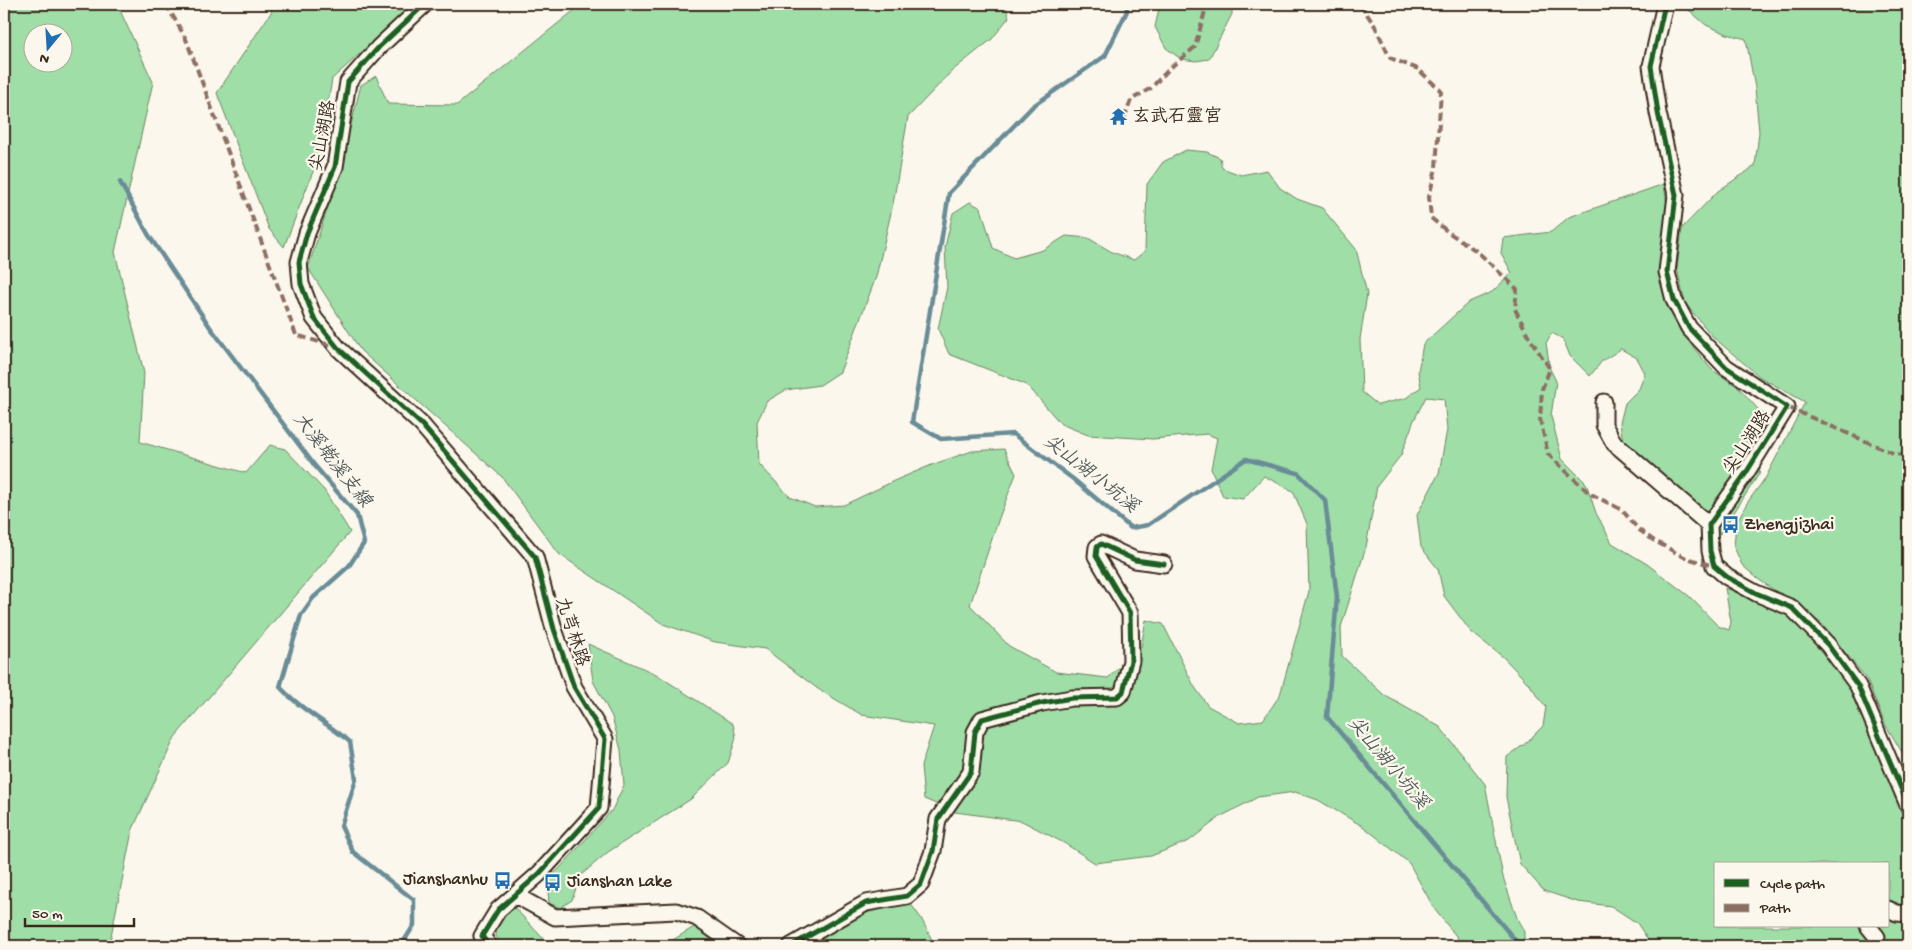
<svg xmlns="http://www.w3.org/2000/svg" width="1912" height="950" font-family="'Gochi Hand','LXGW WenKai TC',sans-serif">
<rect width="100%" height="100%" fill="#fbf7ec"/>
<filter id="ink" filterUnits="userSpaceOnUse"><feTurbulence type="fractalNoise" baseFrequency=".02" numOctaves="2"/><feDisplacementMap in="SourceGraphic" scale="10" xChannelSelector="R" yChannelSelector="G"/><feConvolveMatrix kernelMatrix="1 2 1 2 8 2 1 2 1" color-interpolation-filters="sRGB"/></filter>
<g filter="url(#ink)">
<path fill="#9fdea7" stroke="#6d8462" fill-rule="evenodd" d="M4 4H117L153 82 115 252 144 373 140 442 246 473 270 445 285 449 324 490 350 532 175 737 132 831 109 946H4ZM32 32H62V62H32Z
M269 4H415L332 79 319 156 284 247 269 229 217 93 272 11Z
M582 4H1005L1009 17 992 39 952 71 908 117 893 204 876 277 840 372 820 385 786 390 767 401 757 422 759 464 790 497 815 507 844 505 896 480 934 464 972 451 1004 449 1016 474 999 518 970 605 1009 646 1056 672 1108 678 1141 647 1146 620 1163 624 1194 686 1208 706 1239 723 1263 720 1280 695 1309 591 1307 524 1293 491 1264 476 1243 499 1223 496 1211 469 1217 438 1207 434 1153 439 1088 435 1061 424 1027 385 949 354 938 329 947 287 945 247 953 213 970 202 981 208 993 248 1014 258 1043 250 1066 236 1088 238 1112 252 1134 260 1145 251 1147 184 1163 162 1186 150 1207 152 1220 158 1222 168 1241 175 1267 170 1280 188 1297 199 1322 208 1356 249 1367 294 1360 339 1362 392 1378 405 1406 398 1421 387 1418 371 1423 344 1469 302 1492 292 1512 273 1501 253 1503 238 1551 232 1569 217 1664 184 1668 212 1660 257 1662 287 1681 332 1711 369 1738 387 1768 420 1759 474 1720 534 1706 513 1623 442 1620 423 1625 403 1639 389 1645 373 1637 358 1621 349 1602 361 1590 376 1570 356 1563 339 1552 333 1546 343 1550 369 1556 381 1551 416 1562 459 1586 483 1596 513 1612 543 1647 564 1689 596 1718 626 1729 630 1731 622 1725 588 1754 599 1791 617 1824 649 1854 687 1901 804 1908 813V946H1652L1637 923 1611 906 1578 902 1544 891 1520 864 1506 797 1507 757 1526 743 1543 726 1546 707 1529 684 1503 657 1471 632 1444 596 1438 569 1421 547 1417 515 1439 473 1447 430 1444 399 1426 397 1414 420 1401 455 1377 486 1366 547 1341 627 1342 656 1384 695 1440 727 1485 784 1503 877 1517 918 1524 932V946H1464L1435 910 1409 863 1364 827 1318 800 1295 792 1258 797 1220 817 1189 841 1151 856 1095 863 1064 843 1022 821 955 812 924 799 921 766 934 726 862 715 818 689 765 649 715 642 663 624 559 554 502 477 361 351 308 268 338 176 361 85 376 76 388 104 457 105ZM1716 864H1888V926H1716Z
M1160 4H1232V14L1209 59 1196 61 1181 59 1166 48 1155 27Z
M1682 4H1908V762L1885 724 1866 678 1821 623 1758 579 1742 565 1734 547 1736 523 1747 503 1766 477 1805 402 1760 377 1713 337 1685 303 1677 269 1682 228 1718 191 1755 166 1759 132 1755 88 1746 39 1727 34 1706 25Z
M588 644 656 674 733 724 736 738 728 763 691 799 608 852 580 876 572 900 560 908 549 903 547 880 559 869 612 810 624 785 621 750 612 717 593 681Z
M910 903 921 918 935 946H806L865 913Z
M514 907 550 946H501L496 936 497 924Z
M694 927 721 946H663Z"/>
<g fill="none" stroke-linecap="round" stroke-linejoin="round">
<path stroke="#698c97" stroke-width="4.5" d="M1126 4 1127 11 1105 56 1033 106 949 193 912 422 941 439 1013 434 1073 479 1131 528 1148 525 1246 459 1298 473 1325 500 1337 597 1327 717 1520 946
M120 182 148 234 210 327 315 466 357 515 364 543 349 566 313 598 301 615 280 687C300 709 327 723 350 742L356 779 341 826 353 852 414 900V925L401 946"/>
<defs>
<path id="minor" d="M425 4 379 47 348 82 335 167 307 233 299 262 301 284 314 318 338 348 422 425 535 557 554 629 574 687 605 739 599 808 539 874 498 910 482 936 489 946
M1665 4 1651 66 1658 113 1676 195 1667 272 1674 300 1689 328 1726 367 1787 407 1746 473 1709 525 1710 551 1714 566 1727 577 1756 593 1792 608 1828 645 1858 686 1908 805
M1604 402V425L1614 443 1709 525
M515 895 555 917 676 911 697 918 737 946
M1888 909 1897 913 1908 914
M1868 926 1877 937
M791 946 866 903 907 896 921 884 933 851 938 819 971 772 975 732 982 719 1042 703 1072 698 1117 697 1123 692 1131 661 1130 613 1096 556 1097 547 1101 544 1135 560 1164 564"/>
</defs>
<use href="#minor" stroke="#3b2a1e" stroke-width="19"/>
<use href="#minor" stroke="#fbf7ec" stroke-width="15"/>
<path stroke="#8d6e63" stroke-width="4" stroke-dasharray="8 4" stroke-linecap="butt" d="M166 4 186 39 296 335 336 347
M1360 4 1375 26 1390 58 1418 69 1441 91 1436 168 1429 197 1431 218 1448 232 1478 252 1517 289 1515 309 1529 337 1550 369 1542 389 1540 419 1548 454 1589 493 1622 510 1638 529 1653 540 1686 558 1714 566
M1124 119 1131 100 1151 88 1170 68 1195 47 1207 4
M1787 407 1895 454 1908 456"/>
<defs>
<path id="cycleway" d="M425 4 379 47 348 82 335 167 307 233 299 262 301 284 314 318 338 348 422 425 535 557 554 629 574 687 605 739 599 808 539 874 498 910 482 936 489 946
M1665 4 1651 66 1658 113 1676 195 1667 272 1674 300 1689 328 1726 367 1787 407 1746 473 1709 525 1710 551 1714 566 1727 577 1756 593 1792 608 1828 645 1858 686 1908 805
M791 946 866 903 907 896 921 884 933 851 938 819 971 772 975 732 982 719 1042 703 1072 698 1117 697 1123 692 1131 661 1130 613 1096 556 1097 547 1101 544 1135 560 1164 564"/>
</defs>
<use href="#cycleway" stroke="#fbf7ec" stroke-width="8"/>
<use href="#cycleway" stroke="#1b5e20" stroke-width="5"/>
</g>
</g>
<defs>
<symbol id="temple-bare" viewBox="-9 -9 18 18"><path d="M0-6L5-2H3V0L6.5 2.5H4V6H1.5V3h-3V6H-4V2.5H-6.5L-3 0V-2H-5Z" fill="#1f6fb2" stroke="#fbf7ec" stroke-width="2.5" paint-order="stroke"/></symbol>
<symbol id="bus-bare" viewBox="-9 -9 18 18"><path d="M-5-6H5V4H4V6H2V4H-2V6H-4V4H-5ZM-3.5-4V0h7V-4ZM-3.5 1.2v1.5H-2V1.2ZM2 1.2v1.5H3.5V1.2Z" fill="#1f6fb2" stroke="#fbf7ec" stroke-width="2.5" paint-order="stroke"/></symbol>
</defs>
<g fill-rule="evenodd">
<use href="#temple-bare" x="1106" y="104" width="25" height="25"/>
<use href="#bus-bare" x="1718" y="512" width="25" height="25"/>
<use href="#bus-bare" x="490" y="868" width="25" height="25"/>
<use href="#bus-bare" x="540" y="870" width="25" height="25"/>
</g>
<g text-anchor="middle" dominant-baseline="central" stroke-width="4.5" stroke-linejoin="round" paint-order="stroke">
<g font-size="18" fill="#3b2a1e" stroke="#fbf7ec" text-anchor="start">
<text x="1132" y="117">玄武石靈宮</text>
<text x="1744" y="525">Zhengjizhai</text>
<text x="488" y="880" text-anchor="end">Jianshanhu</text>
<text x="567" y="882">Jianshan Lake</text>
</g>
<g font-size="18" fill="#3b2a1e" stroke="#fbf7ec">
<text transform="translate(324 136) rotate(-79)">尖山湖路</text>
<text transform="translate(1748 443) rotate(-57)">尖山湖路</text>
<text transform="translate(571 632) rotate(72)">九芎林路</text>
</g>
<g font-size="19" font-style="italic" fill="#525b5b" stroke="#fbf7ec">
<text transform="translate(331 461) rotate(52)">大溪墘溪支線</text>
<text transform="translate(1090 475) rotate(38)">尖山湖小坑溪</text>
<text transform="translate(1387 764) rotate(50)">尖山湖小坑溪</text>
</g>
</g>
<rect width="1912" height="950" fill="none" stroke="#fbf7ec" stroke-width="20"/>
<rect x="10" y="10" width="1892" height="930" fill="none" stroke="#3b2a1e" stroke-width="2" filter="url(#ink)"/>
<rect x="1714" y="862" width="175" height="65" fill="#fbf7ec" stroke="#aea59a"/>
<rect x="1724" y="879" width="25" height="8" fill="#1b5e20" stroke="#aea59a"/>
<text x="1760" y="888" font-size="15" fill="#3b2a1e">Cycle path</text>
<rect x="1724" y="904" width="25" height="8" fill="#8d6e63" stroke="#aea59a"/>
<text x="1760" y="912" font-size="15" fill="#3b2a1e">Path</text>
<g transform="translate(48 48) rotate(198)"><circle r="24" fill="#fbf7ec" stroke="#aea59a"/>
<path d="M0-4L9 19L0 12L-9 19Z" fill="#1f6fb2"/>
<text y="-8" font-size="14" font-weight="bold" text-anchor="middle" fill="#3b2a1e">N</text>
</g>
<path d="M25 918v8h109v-8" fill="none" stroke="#3b2a1e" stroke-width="2.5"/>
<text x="32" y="918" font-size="15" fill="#3b2a1e" stroke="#fbf7ec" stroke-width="4" paint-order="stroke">50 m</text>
</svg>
